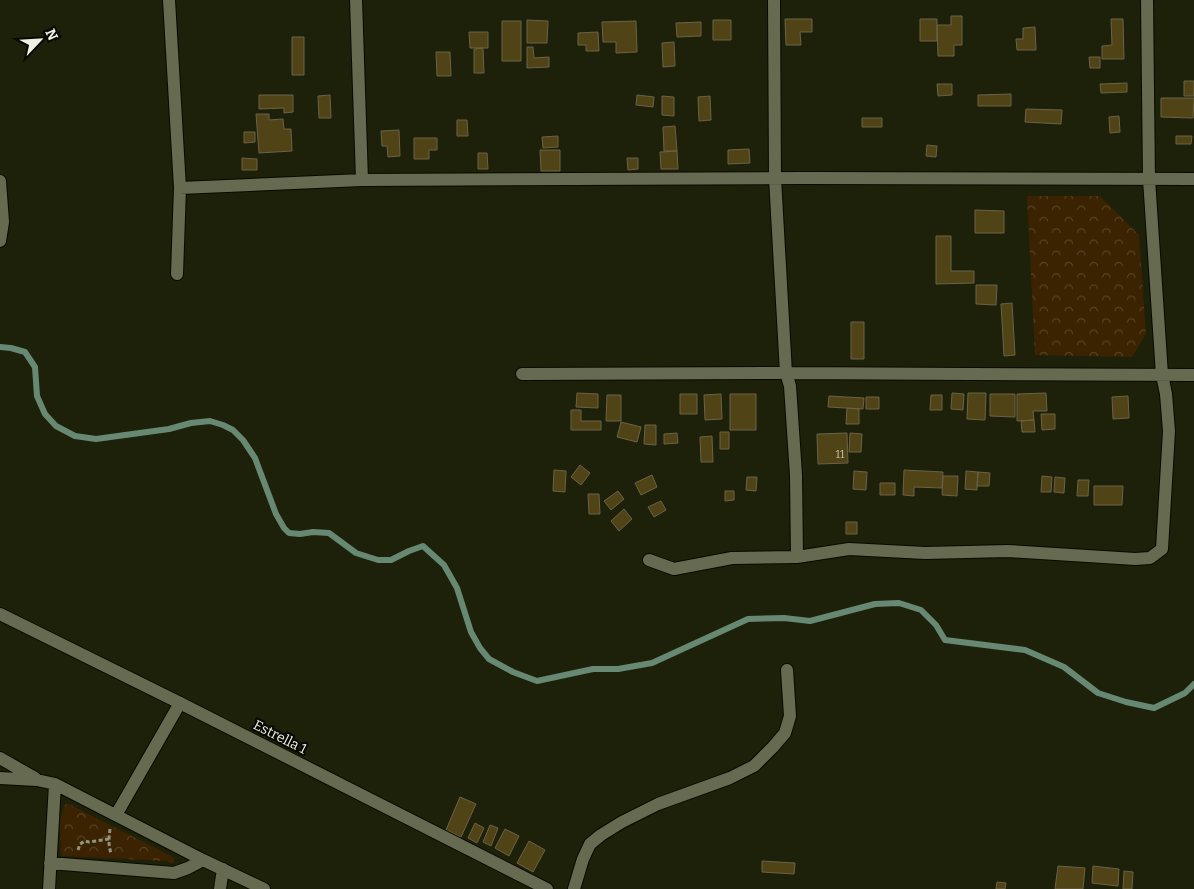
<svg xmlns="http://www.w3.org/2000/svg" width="1194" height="889" font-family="Bitter,serif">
<defs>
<pattern id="park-crowns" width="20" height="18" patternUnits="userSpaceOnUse" patternTransform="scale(1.25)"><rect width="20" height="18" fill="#3b2200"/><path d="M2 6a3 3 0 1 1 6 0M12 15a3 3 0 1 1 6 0" fill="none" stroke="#584325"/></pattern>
</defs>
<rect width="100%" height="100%" fill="#1e2109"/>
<path fill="url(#park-crowns)" d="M1027 196H1100L1139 235 1146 334 1132 357 1035 355Z
M66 804H69L171 856 174 858V862L172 864 167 861 62 856 61 853C61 839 57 815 66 804Z"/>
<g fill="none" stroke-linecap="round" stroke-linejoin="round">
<path stroke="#678873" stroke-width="6" d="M0 347 11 348 25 352 35 367 37 396 45 414 56 426 75 436 96 439 169 429 191 423 210 421 223 425 233 430 243 440 255 458 276 514 284 528 289 533 300 534 313 532 329 533 356 553 378 560H391L409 551 423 546 444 565 457 588 471 632 480 648 489 659 513 672 537 681 593 669H618L652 663 748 619 784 618 810 621 875 604 899 603 921 610 936 625 945 640 1025 650 1064 667 1098 693 1126 702 1154 708 1185 693 1194 684"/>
</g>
<path fill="#504417" stroke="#6a6248" d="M951 16H962V45H954V56H938L937 25H951Z
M785 19H812V32H800L801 45H786Z
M920 19H937V41H920Z
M1111 19H1123L1124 59H1102V46L1112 45Z
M527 20 548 21 547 43H527Z
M713 20H731V40H713Z
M502 21H521V61H502Z
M636 21 637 52 616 53V42H603L602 22Z
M701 22V36L677 37 676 23Z
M1035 27 1036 50H1017L1016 39H1023V28Z
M469 32H488V48H470Z
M598 32 599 51H586V45H578V33Z
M292 37H304V75H292Z
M674 42 675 66 663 67 662 43Z
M527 47H533L534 58 549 57V67L527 68Z
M483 48 484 73H474V49Z
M436 52H450L451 76H437Z
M1089 57H1100V68H1090Z
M1184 81H1194V96H1184Z
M1127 83V92L1101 93 1100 84Z
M937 84H952V95L938 96Z
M1011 94V106H978V95Z
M259 95H293V112L284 113V108L259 109Z
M330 95 331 118H319L318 96Z
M637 95 654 97 653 107 636 105Z
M662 96 674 97V116L662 115Z
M710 96 711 120 699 121 698 97Z
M1161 98H1194L1193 118 1161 117Z
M1026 109 1062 110 1061 124 1025 122Z
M256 114H269V120L283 119 284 129H291L292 151 259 153Z
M1119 116 1120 132 1110 133 1109 117Z
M862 118H882V127H862Z
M457 120H467L468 136H457Z
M675 126 677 151H664L663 127Z
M399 130 400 156 388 157 387 146H382L381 131Z
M244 132H255V142L244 143Z
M558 136V147L543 148 542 137Z
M1176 136H1192L1191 144H1176Z
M414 138H437V150H429V159H414Z
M927 145 937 146 936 157 926 156Z
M749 149 750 163 728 164V150Z
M540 150H560V171H541Z
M677 151 678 169H661L660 152Z
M478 153H487L488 169H478Z
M242 158 257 159V170H242Z
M627 158H638V169L628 170Z
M975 210 1004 211V233H975Z
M936 236H951V271H974V283L936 284Z
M976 285H997L996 305 976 304Z
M1012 303 1015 355 1004 356 1001 304Z
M851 322H864V359H851Z
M577 393 598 394V408L576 407Z
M952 393 964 394 963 410 951 409Z
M968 393H986L985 420 967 419Z
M1046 393 1047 411H1033L1034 420 1017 421V394Z
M680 394H697V414H680Z
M721 394 722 419 705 420 704 395Z
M730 394H756V430H730Z
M990 394H1015V417L990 416Z
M607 395H621V421H606Z
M931 395H942V410H930Z
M829 396 864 398 863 409 828 407Z
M1128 396 1129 418 1113 419 1112 397Z
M866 397H879V409H866Z
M847 408 859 409V424H846Z
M571 410H581V421H601V430H571Z
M1041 414H1055V429L1042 430Z
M1034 420 1035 432H1022L1021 421Z
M621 422 641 427 637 442 617 437Z
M645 425H656V445L644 444Z
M720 432H729V449H720Z
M677 433 678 443 664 444V434Z
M847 433 848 463 818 464 817 434Z
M850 433 862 434 861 452H849Z
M712 436 713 462H701L700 437Z
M580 465 590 473 581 485 571 477Z
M554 470 566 471 565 492 553 491Z
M904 470 943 472 942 488 914 487V496L903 495Z
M854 471 867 472 866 490 853 489Z
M966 471 978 472 977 490 965 489Z
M978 472 990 473 989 486H977Z
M652 475 657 487 641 495 635 483Z
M943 476H958L957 496 942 495Z
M1042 476 1052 477 1051 492H1041Z
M747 477H757L756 491 746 490Z
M1055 477 1065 478 1064 493 1054 492Z
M1078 480H1089L1088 496H1077Z
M880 483H895V495H880Z
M1094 486H1123L1122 505H1094Z
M618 491 624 499 611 510 604 501Z
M725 491H734V500L725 501Z
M588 494H599L600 514H589Z
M661 501 666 510 654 517 648 507Z
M624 509 632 519 619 531 611 521Z
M846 522H857V534H846Z
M460 797 476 804 461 837 446 830Z
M475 823 484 828 477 843 468 838Z
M490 825 498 828 491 846 483 842Z
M505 829 519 836 509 856 495 848Z
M529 841 545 850 533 872 517 863Z
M762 861 795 863 794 874 762 872Z
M1058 866 1085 868 1083 889H1055Z
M1093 866 1119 869 1118 886 1092 883Z
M1124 871 1133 872 1132 889H1123Z
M997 882 1006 883 1005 889H996Z"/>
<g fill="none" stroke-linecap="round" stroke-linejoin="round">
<defs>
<path id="minor" d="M169 0 180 188 177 274
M356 0 362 180
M774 0 775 178 786 373 790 386 796 475 797 557
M0 181 3 222 0 241
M180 188 362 180 802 178 1194 179
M522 374 786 373 1194 375
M649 560 674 569 732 558 797 557 849 549 925 553 1008 551 1135 559 1150 558 1162 549 1169 431 1166 394 1162 375 1149 179 1147 0
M0 758 35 778
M0 778 37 780 55 784 203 860 264 889
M116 815 180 703
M50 863 174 873 188 868 203 860
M49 889 55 784
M220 889 223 869
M574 889 583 859 590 844 601 835 622 822 658 804 730 778 754 766 773 747 785 733 790 716 787 670"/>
<path id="tertiary" d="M0 614 180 703 547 889"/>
</defs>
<use href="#minor" stroke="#080a00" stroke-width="14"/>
<use href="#tertiary" stroke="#080a00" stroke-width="14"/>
<path stroke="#909380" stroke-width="3" stroke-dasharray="4 2.5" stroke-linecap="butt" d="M110 829C109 837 108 845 111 853
M78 850 80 844 85 841 89 842 109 839"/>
<use href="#minor" stroke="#666a50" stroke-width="12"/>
<use href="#tertiary" stroke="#666a50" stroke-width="12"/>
</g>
<g text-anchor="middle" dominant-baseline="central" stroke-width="4.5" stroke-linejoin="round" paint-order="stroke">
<g font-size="11" fill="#c7c6b0">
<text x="840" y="454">11</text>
</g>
<g font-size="14" fill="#eff2e3" stroke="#080902">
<text transform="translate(280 737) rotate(27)">Estrella 1</text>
</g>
</g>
<g transform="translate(40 40) rotate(65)" stroke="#080902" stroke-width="4" paint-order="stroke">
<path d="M0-4L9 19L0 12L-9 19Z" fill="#eff2e3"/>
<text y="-8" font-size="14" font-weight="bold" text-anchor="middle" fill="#eff2e3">N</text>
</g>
</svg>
